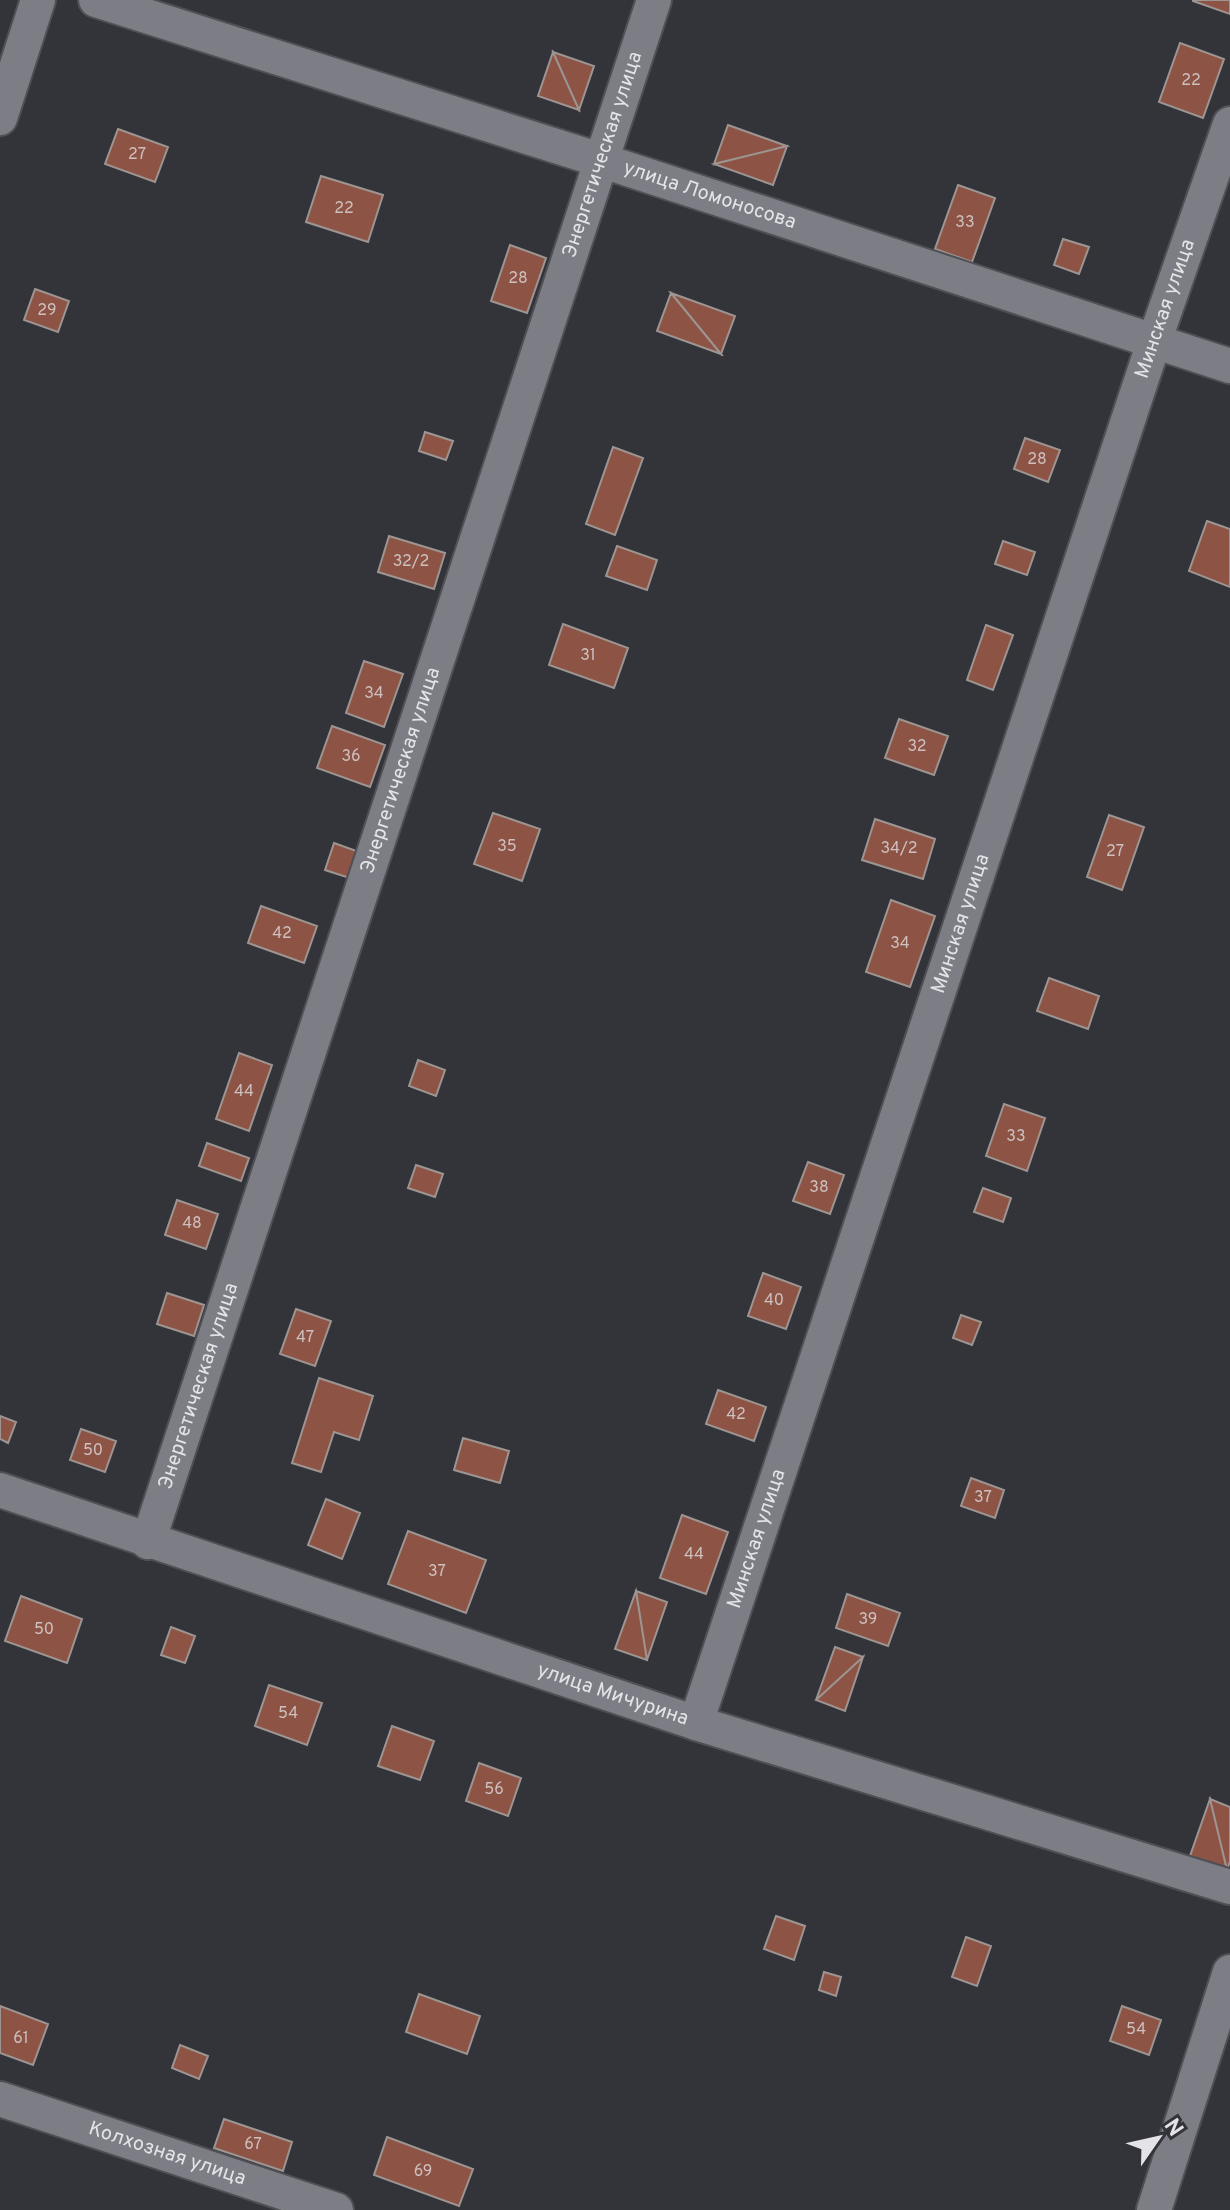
<svg xmlns="http://www.w3.org/2000/svg" width="1230" height="2210" font-family="Overpass,sans-serif">
<rect width="100%" height="100%" fill="#33333a"/>
<path fill="#8d5445" stroke="#9d9592" stroke-width="2" d="M1230 0V14L1193 1V0Z
M1180 43 1224 59 1203 118 1159 102Z
M553 52 594 66 579 110Z
M553 52 579 110 538 96Z
M728 125 787 146 714 164Z
M118 129 168 147 155 182 105 164Z
M787 146 773 185 714 164Z
M321 176 383 195 368 242 306 222Z
M958 185 995 198 972 262 935 249Z
M1063 239 1089 247 1079 274 1054 265Z
M510 245 546 258 527 313 491 301Z
M35 289 69 301 58 332 24 320Z
M671 293 735 316 721 354Z
M671 293 721 354 657 331Z
M425 432 453 441 446 460 419 451Z
M1025 438 1060 450 1048 482 1014 469Z
M613 447 643 458 615 535 586 524Z
M1207 521 1230 529V587L1189 571Z
M389 536 445 553 434 589 378 572Z
M1003 541 1035 552 1027 575 995 564Z
M617 546 657 560 647 590 606 576Z
M563 624 628 648 614 688 549 665Z
M986 625 1013 635 993 690 967 680Z
M364 661 403 674 384 727 346 713Z
M899 719 948 736 934 775 885 758Z
M332 726 385 745 370 787 317 768Z
M493 813 540 829 522 881 474 864Z
M1109 815 1144 827 1122 890 1087 877Z
M875 819 935 839 923 879 862 860Z
M334 843 365 854 356 880 325 870Z
M891 900 935 916 910 987 866 972Z
M261 906 317 926 304 963 248 943Z
M1049 978 1099 996 1088 1029 1037 1011Z
M239 1053 272 1065 249 1131 216 1119Z
M418 1060 445 1070 436 1096 409 1086Z
M1004 1104 1045 1118 1027 1171 986 1156Z
M207 1143 249 1158 241 1181 199 1166Z
M808 1162 844 1175 830 1214 793 1201Z
M416 1165 443 1174 435 1197 408 1188Z
M983 1188 1011 1198 1003 1222 974 1212Z
M177 1200 218 1214 206 1249 165 1235Z
M763 1273 801 1287 786 1329 748 1316Z
M167 1293 204 1305 194 1336 157 1324Z
M296 1309 331 1321 315 1366 280 1354Z
M961 1315 981 1322 972 1345 953 1338Z
M319 1378 373 1396 359 1440 334 1432 321 1472 292 1463Z
M718 1390 766 1407 754 1441 706 1424Z
M0 1416 16 1422 8 1443 0 1439Z
M81 1429 116 1441 105 1472 70 1460Z
M463 1438 509 1451 500 1483 454 1470Z
M971 1478 1004 1490 995 1518 961 1506Z
M326 1499 360 1513 342 1559 308 1545Z
M682 1515 728 1532 706 1594 660 1578Z
M408 1531 486 1560 466 1613 388 1584Z
M636 1591 667 1602 647 1660Z
M636 1591 647 1660 615 1649Z
M847 1594 900 1613 888 1646 836 1628Z
M21 1596 82 1619 67 1663 5 1641Z
M171 1627 195 1636 185 1663 161 1655Z
M835 1647 863 1657 816 1700Z
M863 1657 845 1711 816 1700Z
M269 1685 322 1703 307 1745 255 1726Z
M392 1726 434 1741 420 1780 378 1766Z
M479 1763 521 1778 508 1816 466 1801Z
M1210 1799 1230 1807V1861L1227 1870Z
M1210 1799 1227 1870 1190 1856Z
M776 1916 805 1926 794 1960 764 1949Z
M966 1937 991 1946 977 1986 952 1977Z
M824 1972 841 1977 836 1996 819 1990Z
M419 1994 480 2016 467 2054 406 2032Z
M0 2006 48 2024 33 2065 0 2053Z
M1122 2006 1161 2020 1149 2055 1110 2041Z
M180 2045 208 2056 199 2079 172 2068Z
M224 2119 292 2142 283 2171 214 2148Z
M387 2137 473 2169 459 2206 374 2175Z"/>
<g fill="none" stroke-linecap="round" stroke-linejoin="round">
<defs>
<g id="minor">
<path id="s1" d="M96 0 600 160 1230 366"/>
<path d="M0 118 38 0"/>
<path id="s2" d="M0 1490 696 1723 1230 1887"/>
<path id="s3" d="M148 1542 654 0"/>
<path id="s4" d="M696 1723 1154 342 1230 124"/>
<path id="s5" d="M0 2099 336 2210"/>
<path d="M1154 2210 1230 1972"/>
</g>
</defs>
<use href="#minor" stroke="#4f4f55" stroke-width="38"/>
<use href="#minor" stroke="#7d7e85" stroke-width="34"/>
</g>
<g text-anchor="middle" dominant-baseline="central" stroke-width="6" stroke-linejoin="round" paint-order="stroke">
<g font-size="16" fill="#cec0bf">
<text x="1191" y="81">22</text>
<text x="137" y="155">27</text>
<text x="344" y="209">22</text>
<text x="965" y="223">33</text>
<text x="518" y="279">28</text>
<text x="47" y="311">29</text>
<text x="1037" y="460">28</text>
<text x="411" y="562">32/2</text>
<text x="588" y="656">31</text>
<text x="374" y="694">34</text>
<text x="917" y="747">32</text>
<text x="351" y="757">36</text>
<text x="507" y="847">35</text>
<text x="899" y="849">34/2</text>
<text x="1115" y="852">27</text>
<text x="282" y="934">42</text>
<text x="900" y="944">34</text>
<text x="244" y="1092">44</text>
<text x="1016" y="1137">33</text>
<text x="819" y="1188">38</text>
<text x="192" y="1224">48</text>
<text x="774" y="1301">40</text>
<text x="305" y="1338">47</text>
<text x="736" y="1415">42</text>
<text x="93" y="1451">50</text>
<text x="983" y="1498">37</text>
<text x="694" y="1555">44</text>
<text x="437" y="1572">37</text>
<text x="868" y="1620">39</text>
<text x="44" y="1630">50</text>
<text x="288" y="1714">54</text>
<text x="494" y="1790">56</text>
<text x="1136" y="2030">54</text>
<text x="21" y="2039">61</text>
<text x="253" y="2145">67</text>
<text x="423" y="2172">69</text>
</g>
<g font-size="20" fill="#e4e4e8" stroke="#33333a">
<text stroke="none"><textPath href="#s3" startOffset="1460">Энергетическая улица</textPath></text>
<text stroke="none"><textPath href="#s1" startOffset="644">улица Ломоносова</textPath></text>
<text stroke="none"><textPath href="#s4" startOffset="1490">Минская улица</textPath></text>
<text stroke="none"><textPath href="#s3" startOffset="812">Энергетическая улица</textPath></text>
<text stroke="none"><textPath href="#s4" startOffset="842">Минская улица</textPath></text>
<text stroke="none"><textPath href="#s3" startOffset="164">Энергетическая улица</textPath></text>
<text stroke="none"><textPath href="#s4" startOffset="194">Минская улица</textPath></text>
<text stroke="none"><textPath href="#s2" startOffset="646">улица Мичурина</textPath></text>
<text stroke="none"><textPath href="#s5" startOffset="176">Колхозная улица</textPath></text>
</g>
</g>
<g transform="translate(1158 2138) rotate(56)" stroke="#33333a" stroke-width="6" paint-order="stroke">
<path d="M0-6L14 30L0 20L-14 30Z" fill="#e4e4e8"/>
<text y="-12" font-size="22" font-weight="bold" text-anchor="middle" fill="#e4e4e8">N</text>
</g>
</svg>
